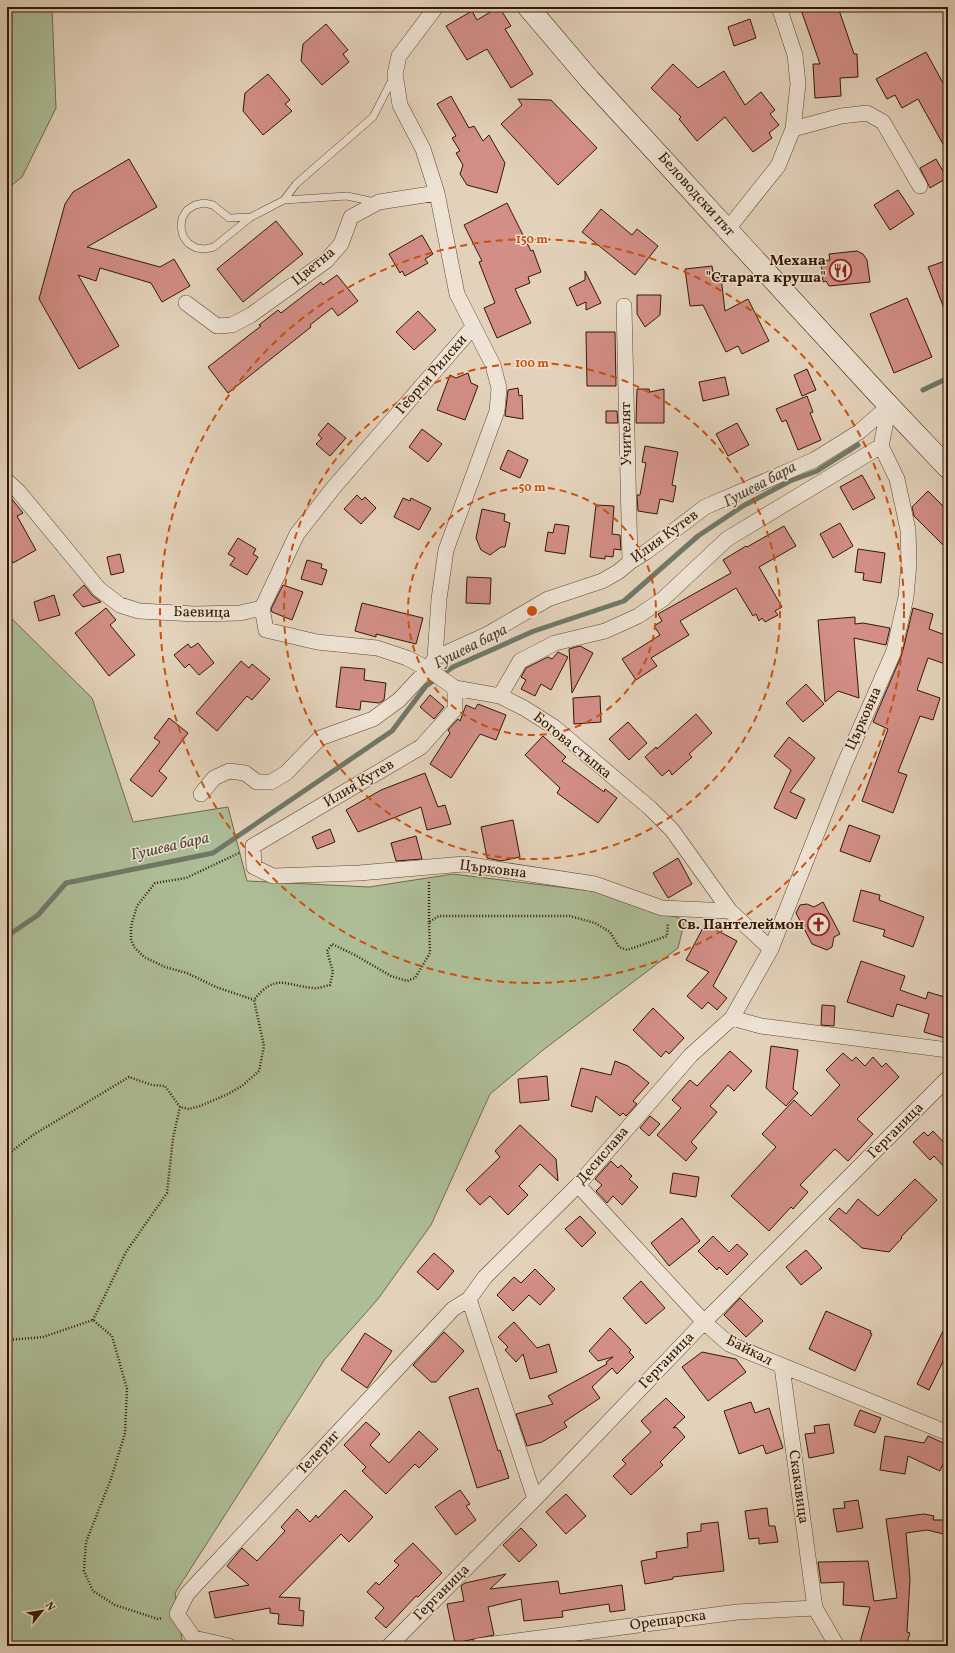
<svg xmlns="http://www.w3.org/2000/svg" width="955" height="1653" font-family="Vollkorn,serif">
<rect width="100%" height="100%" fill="#e3d2bb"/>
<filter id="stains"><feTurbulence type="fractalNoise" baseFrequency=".005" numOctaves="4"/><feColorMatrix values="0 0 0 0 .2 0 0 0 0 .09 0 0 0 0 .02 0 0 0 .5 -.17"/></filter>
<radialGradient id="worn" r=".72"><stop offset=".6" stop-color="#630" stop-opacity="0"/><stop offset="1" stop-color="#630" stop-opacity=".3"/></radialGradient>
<path fill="#adbd96" stroke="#716a4c" d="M7 7H52L56 108 22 177 7 189Z
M7 614 92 698 133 822 228 807 247 881 369 887 453 874 600 892 685 920 678 948 543 1050 490 1094 431 1225 378 1299 325 1359 175 1593 183 1646H7Z"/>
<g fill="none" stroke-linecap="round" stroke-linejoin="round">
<path stroke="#6f7868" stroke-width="5" d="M923 390 948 378
M7 936 38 915 66 883 213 853 392 731 426 686 453 667 534 631 624 601 698 536 743 506 790 481 817 471 858 445"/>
</g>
<path fill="#d28e87" stroke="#351802" d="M499 7 511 26 505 29 533 74 511 88 487 49 467 60 446 26 472 11 477 20Z
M800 7H838L854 54H857L858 77 840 78 841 96 815 98 813 64H820Z
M750 19 756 38 734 46 728 27Z
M326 24 348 50 343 54 349 62 322 85 301 61 303 44Z
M926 52 948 92V153L918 99 902 108 895 95 887 99 876 79Z
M673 64 698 88 724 71 745 105 761 92 775 110 770 114 779 125 769 133 772 138 753 152 725 117 697 141 679 119 681 117 651 88Z
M268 74 290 100 285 104 292 111 263 135 243 111 245 93Z
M451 96 469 128 474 126 483 141 489 135 505 163 497 193 467 185 460 174 463 165 456 153 460 151 452 138 456 136 437 104Z
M518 99 551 100 597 148 558 185 501 124 522 105Z
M129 159 157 207 87 247 160 267 174 259 190 286 162 302 151 283 100 268 96 281 78 275 119 346 79 369 39 299 65 204 73 192Z
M936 159 947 178 930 188 920 168Z
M898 190 914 214 890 230 874 205Z
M507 203 531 251 533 250 541 272 528 277 530 283 515 289 531 323 497 338 484 308 495 303 479 262 482 261 464 225Z
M601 209 632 235 637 229 658 246 635 275 582 232Z
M276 221 303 254 243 302 217 269Z
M422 235 433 254 425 259 428 263 405 276 402 271 400 273 389 254Z
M857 251 863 254 867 260 870 282 829 286 826 281 823 282 821 261 830 260 829 254Z
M948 260V316H947L928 267Z
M712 266 714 278 721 277 725 311 748 299 769 341 742 354 738 346 726 352 703 305 690 306 685 269Z
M585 271 601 303 586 310V302L577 306 569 288 585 280Z
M337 275 358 301 338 316 332 308 310 325 311 327 228 393 208 367 261 326 259 325 278 310 281 313 321 282 323 285Z
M637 295H661L660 315 645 327 637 314Z
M907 298 932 357 894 373 870 314Z
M418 311 436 330 414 350 396 332Z
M586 332H615L616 386H587Z
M807 369 816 390 802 396 794 375Z
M468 373 471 383 478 386 465 420 437 410 450 375 456 378Z
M725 377 729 395 703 401 699 382Z
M518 388 519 396 522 395 523 419 505 416 508 390Z
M637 389H649L650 392 664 389V423H636Z
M807 396 813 412 810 413 821 440 798 450 786 420 782 422 776 409Z
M606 411H617L618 423H606Z
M328 423 346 438 330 456 316 444 322 438 318 435Z
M737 423 749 445 728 456 716 434Z
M422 429 442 444 428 462 409 447Z
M645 446 678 452 672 485 676 486 673 502 660 499 657 514 638 511 637 495H640L646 463 642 462Z
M508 450 528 460 520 478 500 469Z
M862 475 875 498 853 510 840 487Z
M928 491 948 511V550L914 516 912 507Z
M7 493 23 513 17 516 36 550 13 563 7 552Z
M357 495 362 500 365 497 376 508 361 524 344 509Z
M403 498 410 501 411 498 431 508 419 530 394 517Z
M596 505 614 506 612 534 620 535 621 550 614 549 613 557 605 556V559L590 557Z
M482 509 505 514 504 521 510 523 505 547H501L490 555 481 550 476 538Z
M840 523 853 546 833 558 820 534Z
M555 524 569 526 565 554 545 551 548 532 553 533Z
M784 526 796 546 759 567 782 607 775 611 778 615 765 622 762 618 759 621 756 614 753 616 736 588 680 621 689 635 651 658 657 666 636 680 622 659 660 635 654 626 662 621 658 614 731 573 723 560 746 546 747 547Z
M238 538 256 549 253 554 258 557 247 575 230 565 235 558 228 554Z
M858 549 885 553 881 583 863 580 864 573 855 572Z
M120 554 124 572 111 575 107 557Z
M307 560 322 564 321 568 327 570 322 585 301 579Z
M467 577 491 578 490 604 466 603Z
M84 585 92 595 101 602 83 607 73 595Z
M283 585 303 592 292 620 272 612 271 609Z
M54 595 60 615 39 621 34 602Z
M362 603 423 618 416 644 376 634V637L355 631Z
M106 608 116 620 110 625 135 655 109 676 75 633Z
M913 608 933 614 929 629 948 636V665L928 658 917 690 940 698 933 720 920 716 898 772 907 775 893 813 862 801 888 729 873 722 902 654Z
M855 617V624L863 623 890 628 886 645 854 638 859 698 838 691 825 702 818 620Z
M198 643 214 663 199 675 189 664 185 668 174 655 188 644 191 648Z
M580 646 593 653 572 693 569 649Z
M558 652 568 657 551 690 541 684 535 696 521 689 526 680 521 677 526 668 548 657 552 659Z
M241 661 249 668 252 664 270 679 252 700 247 696 217 731 196 713Z
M341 667 365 669 364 680 386 683 384 700 379 703 361 701 360 710 336 707Z
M806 684 824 704 803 722 786 703Z
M430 695 444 707 434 719 420 707Z
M600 696 601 722 574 724 573 698Z
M478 704 506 715 496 740 480 734 451 778 430 764 450 733 448 730 458 719 460 721 466 705 475 709Z
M696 714 712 733 689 754 692 757 672 775 669 770 662 776 645 757 656 747 657 749Z
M169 718 188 733 159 771 167 778 152 797 130 780 160 742 154 738Z
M628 722 647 743 629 760 609 739Z
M543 736 566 757 562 761 604 792 605 789 617 798 598 823 557 793 560 788 525 755Z
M789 737 815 758 790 792 805 799 796 819 774 808 791 770 774 756Z
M425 773 438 807 445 805 451 824 427 830 421 807 358 832 346 810 381 790Z
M513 820 520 857 501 861 487 858 481 827Z
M849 825 880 836 870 862 840 851Z
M330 829 335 842 317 849 312 837Z
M416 836 422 859 396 861 391 843Z
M678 858 692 884 668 898 653 873Z
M861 890 880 895 879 900 924 917 913 947 883 936 885 930 853 921Z
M823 902 840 934 834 937 832 947 827 950 812 944 796 913 800 905 807 904 814 907Z
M705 924 737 941 713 986 727 998 717 1010 708 1002 702 1009 687 996 709 972 686 960Z
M861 961 905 976 900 990 926 999 928 992 948 998V1039L924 1032 929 1014 897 1004 893 1017 847 1002Z
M822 1005 835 1006 834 1026 821 1025Z
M653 1008 684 1038 669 1054 666 1051 661 1057 633 1030Z
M771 1046 798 1050 793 1089 798 1093 786 1106 766 1088Z
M730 1051 752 1071 734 1091 728 1085 710 1106 717 1112 691 1142 697 1148 686 1161 657 1135 681 1108 672 1100 690 1080 697 1086Z
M843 1053 852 1061 856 1057 865 1066 873 1057 882 1067 886 1063 899 1077 857 1119 873 1134 848 1161 835 1149 800 1185 808 1192 793 1209 791 1207 769 1231 731 1196 776 1147 762 1134 794 1100 811 1116 840 1085 826 1070Z
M615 1061 628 1066 649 1083 633 1101 637 1104 626 1116 623 1113 620 1116 596 1096 592 1112 571 1106 581 1068 611 1075Z
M547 1076 549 1100 520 1103 518 1079Z
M650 1116 660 1124 649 1136 640 1128Z
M520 1125 556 1159 558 1181 540 1164 519 1186 528 1195 508 1215 490 1196 480 1205 466 1190 500 1157 495 1151Z
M933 1131 948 1147V1171L934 1156 930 1160 913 1142 924 1132 928 1136Z
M611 1161 618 1168 621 1165 632 1176 629 1179 638 1187 622 1205 613 1196 607 1203 596 1191 602 1185 595 1179Z
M673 1173 699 1177 696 1197 670 1193Z
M915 1179 937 1200 901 1237 902 1238 889 1252 862 1248 829 1219 839 1208 846 1214 858 1199 878 1216Z
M580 1216 596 1233 582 1247 565 1229Z
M682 1218 700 1241 669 1266 651 1243Z
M713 1236 729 1252 737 1244 748 1254 727 1275 719 1267 717 1270 698 1251Z
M806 1250 822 1268 801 1285 786 1267Z
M434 1253 454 1271 438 1290 417 1272Z
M535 1269 555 1289 540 1305 529 1295 513 1311 497 1295 514 1277 521 1283Z
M641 1281 665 1308 646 1324 623 1298Z
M740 1298 763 1321 746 1337 724 1315Z
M826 1311 871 1331 870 1333 872 1334 855 1371 809 1349Z
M948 1321V1351L929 1390 917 1384Z
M514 1322 537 1348 549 1344 557 1372 530 1379 523 1354 516 1362 505 1350 508 1347 498 1337Z
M610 1328 631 1350 629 1352 634 1357 617 1374 612 1368 592 1387 600 1398 564 1422 567 1427 542 1442 527 1446 516 1414 553 1404 548 1396 607 1364 606 1362 613 1357 598 1361 589 1351Z
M444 1332 464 1351 436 1382H431L413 1365Z
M365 1333 392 1351 367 1388 341 1370Z
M702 1352 736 1359 746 1372 708 1401 682 1367Z
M478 1388 498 1451 500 1450 509 1478 477 1488 449 1397Z
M666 1398 685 1417 673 1428 676 1427 685 1437 660 1462 663 1465 631 1495 613 1476 626 1464 622 1460 651 1432 641 1421Z
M751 1402 755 1413 769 1408 783 1448 766 1454 763 1445 739 1454 724 1411Z
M860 1410 881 1418 875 1433 854 1425Z
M366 1422 380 1434 370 1445 389 1463 419 1431 438 1449 419 1468 415 1464 386 1494 362 1471 366 1467 344 1445Z
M829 1424 834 1453 809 1458 805 1434 815 1433 814 1426Z
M885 1436 924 1443 928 1436 948 1445V1466L943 1464 940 1471 908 1456 905 1474 880 1470Z
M345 1490 373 1517 349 1542 341 1534 279 1597 300 1598 299 1610 304 1611 303 1626 278 1624 279 1614 270 1613V1608L215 1618 209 1592 249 1585 227 1566 242 1548 257 1561 285 1531 281 1527 297 1509 310 1522 316 1515 318 1518Z
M460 1490 470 1504 466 1506 476 1520 456 1535 435 1507Z
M566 1494 586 1516 566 1534 546 1512Z
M858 1500 863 1528 837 1532 833 1509 845 1508 844 1502Z
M767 1508 769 1526H775L778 1542 759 1544V1538L749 1539 745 1511Z
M924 1514 934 1516 933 1520H948V1535L927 1530 906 1533 910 1579 907 1632 910 1633 906 1646H859L870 1607 843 1605 844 1582 821 1583 818 1562 868 1561 874 1601 897 1598 886 1519Z
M718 1522 724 1571 673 1577V1579L645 1584 641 1561 657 1558 656 1552 688 1547 687 1533 701 1531V1524Z
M521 1528 537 1545 519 1562 503 1545Z
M413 1543 442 1573 418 1597 416 1596 386 1628 375 1618 384 1608 367 1592 376 1582 379 1585 399 1565 394 1561Z
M506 1574 490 1589 558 1581 560 1594 622 1585 625 1610 610 1612 609 1604 562 1611 563 1617 524 1621 521 1599 488 1607 494 1635 455 1643 447 1604 464 1601 461 1586 465 1583Z"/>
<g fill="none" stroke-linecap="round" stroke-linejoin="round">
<defs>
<path id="lane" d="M284 200 296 184 373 117 393 78
M251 217 229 218 213 205 204 203 195 205 187 210 182 218 181 227 183 236 188 243 196 248 205 249 214 247 251 217 284 200 347 196 375 202"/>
<path id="street" d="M793 129 841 116 867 113 883 122 920 186
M727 230 778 166 793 129 798 84 795 55 779 7
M186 303 217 326 232 325 251 315 326 261 341 244 351 217 379 202 437 193
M624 306 630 562
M7 481 19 492 99 589 120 605 139 611 195 614 240 613 262 608 266 630 317 642 377 648 407 658 428 669 455 688 500 696 524 708 554 727 650 808 672 830 730 911 771 949
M262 608 297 534 334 487 473 327
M435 658 488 634 548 599 602 581 618 572 630 562 646 552 705 507 814 460 859 432 889 406
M455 688V709L421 747 253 846 254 867 273 876 359 873 464 864 595 884 662 908 730 911
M500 696 520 661 555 643 605 631 638 616 663 599 727 539 881 446
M201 794 214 778 229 771 245 773 257 782H271L286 773 320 738 373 719 399 700 428 669 435 658 439 599 446 550 497 411 499 388 493 365 457 294 437 193 423 149 400 105 395 74 399 56 436 7
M732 1018 761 1026 948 1050
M578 1185 704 1322 729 1344 948 1433
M469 1299 535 1499
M782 1367 815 1608
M229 1646 194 1638 177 1614 187 1594 453 1309 469 1299 485 1277 578 1185 691 1055 732 1018 771 949 844 765 894 651 906 597 909 563 908 530 897 479 881 446 889 406
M389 1646 535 1499 704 1322 948 1078
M478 1646 737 1612 815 1608 837 1646"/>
<path id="secondary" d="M528 7 590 80 879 395 948 468"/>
</defs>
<use href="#lane" stroke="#604630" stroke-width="8"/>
<use href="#street" stroke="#604630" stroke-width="16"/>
<use href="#secondary" stroke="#351802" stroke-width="22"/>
<path stroke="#351802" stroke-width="2.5" stroke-dasharray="1 2" stroke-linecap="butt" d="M239 853 186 878 155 883 137 906 131 926V939L134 947 144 957 165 967 187 973 216 987 254 1000
M429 882V922
M7 1155 33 1135 129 1077 152 1085 165 1086 180 1107 189 1109 200 1106 228 1094 242 1086 259 1071 264 1046 254 1000C275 973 285 985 312 988 318 989 325 986 330 985L333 972 327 951 332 944 355 955 391 976 407 981 415 978 430 953 429 922 439 916H570L595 923 610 932 619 947 627 950 667 936 668 923
M93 1320 126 1252 167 1193 173 1138 180 1107
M7 1340 43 1337 93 1320 112 1336 127 1389 125 1433 111 1479 86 1542 84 1571 93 1591 115 1605 158 1619 163 1618"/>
<use href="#lane" stroke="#ede2d3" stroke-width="7"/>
<use href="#street" stroke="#ede2d3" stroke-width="15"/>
<use href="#secondary" stroke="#ede2d3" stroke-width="21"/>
</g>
<g fill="none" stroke="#cd4f0a" stroke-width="2" stroke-dasharray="7 5">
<circle cx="532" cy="611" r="124"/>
<circle cx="532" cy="611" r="248"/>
<circle cx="532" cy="611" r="372"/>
</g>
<defs>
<symbol id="restaurant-ring" viewBox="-11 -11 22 22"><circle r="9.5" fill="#ede2d3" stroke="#8f2418" stroke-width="1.5"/><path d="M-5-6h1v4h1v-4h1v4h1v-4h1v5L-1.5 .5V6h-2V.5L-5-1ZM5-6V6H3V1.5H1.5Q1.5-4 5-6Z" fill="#8f2418"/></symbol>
<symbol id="church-ring" viewBox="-11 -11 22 22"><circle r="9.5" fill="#ede2d3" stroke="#8f2418" stroke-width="1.5"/><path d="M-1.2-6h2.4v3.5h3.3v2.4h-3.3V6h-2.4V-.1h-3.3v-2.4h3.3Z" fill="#8f2418"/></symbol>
</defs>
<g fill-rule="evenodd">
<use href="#restaurant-ring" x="828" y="258" width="25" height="25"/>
<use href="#church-ring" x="806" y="912" width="25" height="25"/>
</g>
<g text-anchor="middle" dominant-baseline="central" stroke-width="3" stroke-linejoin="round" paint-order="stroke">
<g font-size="15" fill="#351802" stroke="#ede2d3">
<text transform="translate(696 195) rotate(48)">Беловодски път</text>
<text transform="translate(314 267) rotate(-40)">Цветна</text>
<text transform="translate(432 375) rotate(-49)">Георги Рилски</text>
<text transform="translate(627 434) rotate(-91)">Учителят</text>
<text transform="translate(665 537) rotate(-36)">Илия Кутев</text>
<text transform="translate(202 613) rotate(1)">Баевица</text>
<text transform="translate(864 719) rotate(-66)">Църковна</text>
<text transform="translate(572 746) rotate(39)">Богова стъпка</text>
<text transform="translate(359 784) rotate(-31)">Илия Кутев</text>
<text transform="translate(493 870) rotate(7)">Църковна</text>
<text transform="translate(896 1131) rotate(-45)">Герганица</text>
<text transform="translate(603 1156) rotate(-49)">Десислава</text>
<text transform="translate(749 1351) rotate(27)">Байкал</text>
<text transform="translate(667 1361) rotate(-46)">Герганица</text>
<text transform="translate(319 1453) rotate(-47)">Телериг</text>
<text transform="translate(798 1487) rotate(82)">Скакавица</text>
<text transform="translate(442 1593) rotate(-45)">Герганица</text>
<text transform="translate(668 1621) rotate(-8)">Орешарска</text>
</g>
<g font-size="15" font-weight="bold" fill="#351802" stroke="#ede2d3" text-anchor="end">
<text x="826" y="261">Механа<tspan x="826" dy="17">"Старата круша"</tspan></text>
<text x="804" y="925">Св. Пантелеймон</text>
</g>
<g font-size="16" font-style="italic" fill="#524835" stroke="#ede2d3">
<text transform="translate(760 485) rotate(-28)">Гушева бара</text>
<text transform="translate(471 647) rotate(-27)">Гушева бара</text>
<text transform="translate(170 847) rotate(-13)">Гушева бара</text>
</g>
</g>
<circle cx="532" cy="611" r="6" fill="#cd4f0a" stroke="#ede2d3" stroke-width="2"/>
<g font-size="12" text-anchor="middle" font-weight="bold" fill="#cd4f0a" stroke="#ede2d3" stroke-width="3" stroke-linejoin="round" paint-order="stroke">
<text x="532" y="243">150 m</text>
<text x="532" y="367">100 m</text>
<text x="532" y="491">50 m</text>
</g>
<rect width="955" height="1653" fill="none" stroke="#e3d2bb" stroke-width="24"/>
<rect x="8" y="8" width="939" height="1637" fill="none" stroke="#351802" stroke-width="2"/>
<rect x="12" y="12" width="931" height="1629" fill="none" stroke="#351802"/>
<g transform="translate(42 1611) rotate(60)" stroke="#ede2d3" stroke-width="3" paint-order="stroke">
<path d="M0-3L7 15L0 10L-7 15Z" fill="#351802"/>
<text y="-6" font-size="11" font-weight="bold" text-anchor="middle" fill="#351802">N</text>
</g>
<rect width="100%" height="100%" filter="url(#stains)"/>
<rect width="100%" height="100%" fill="url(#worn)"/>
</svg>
